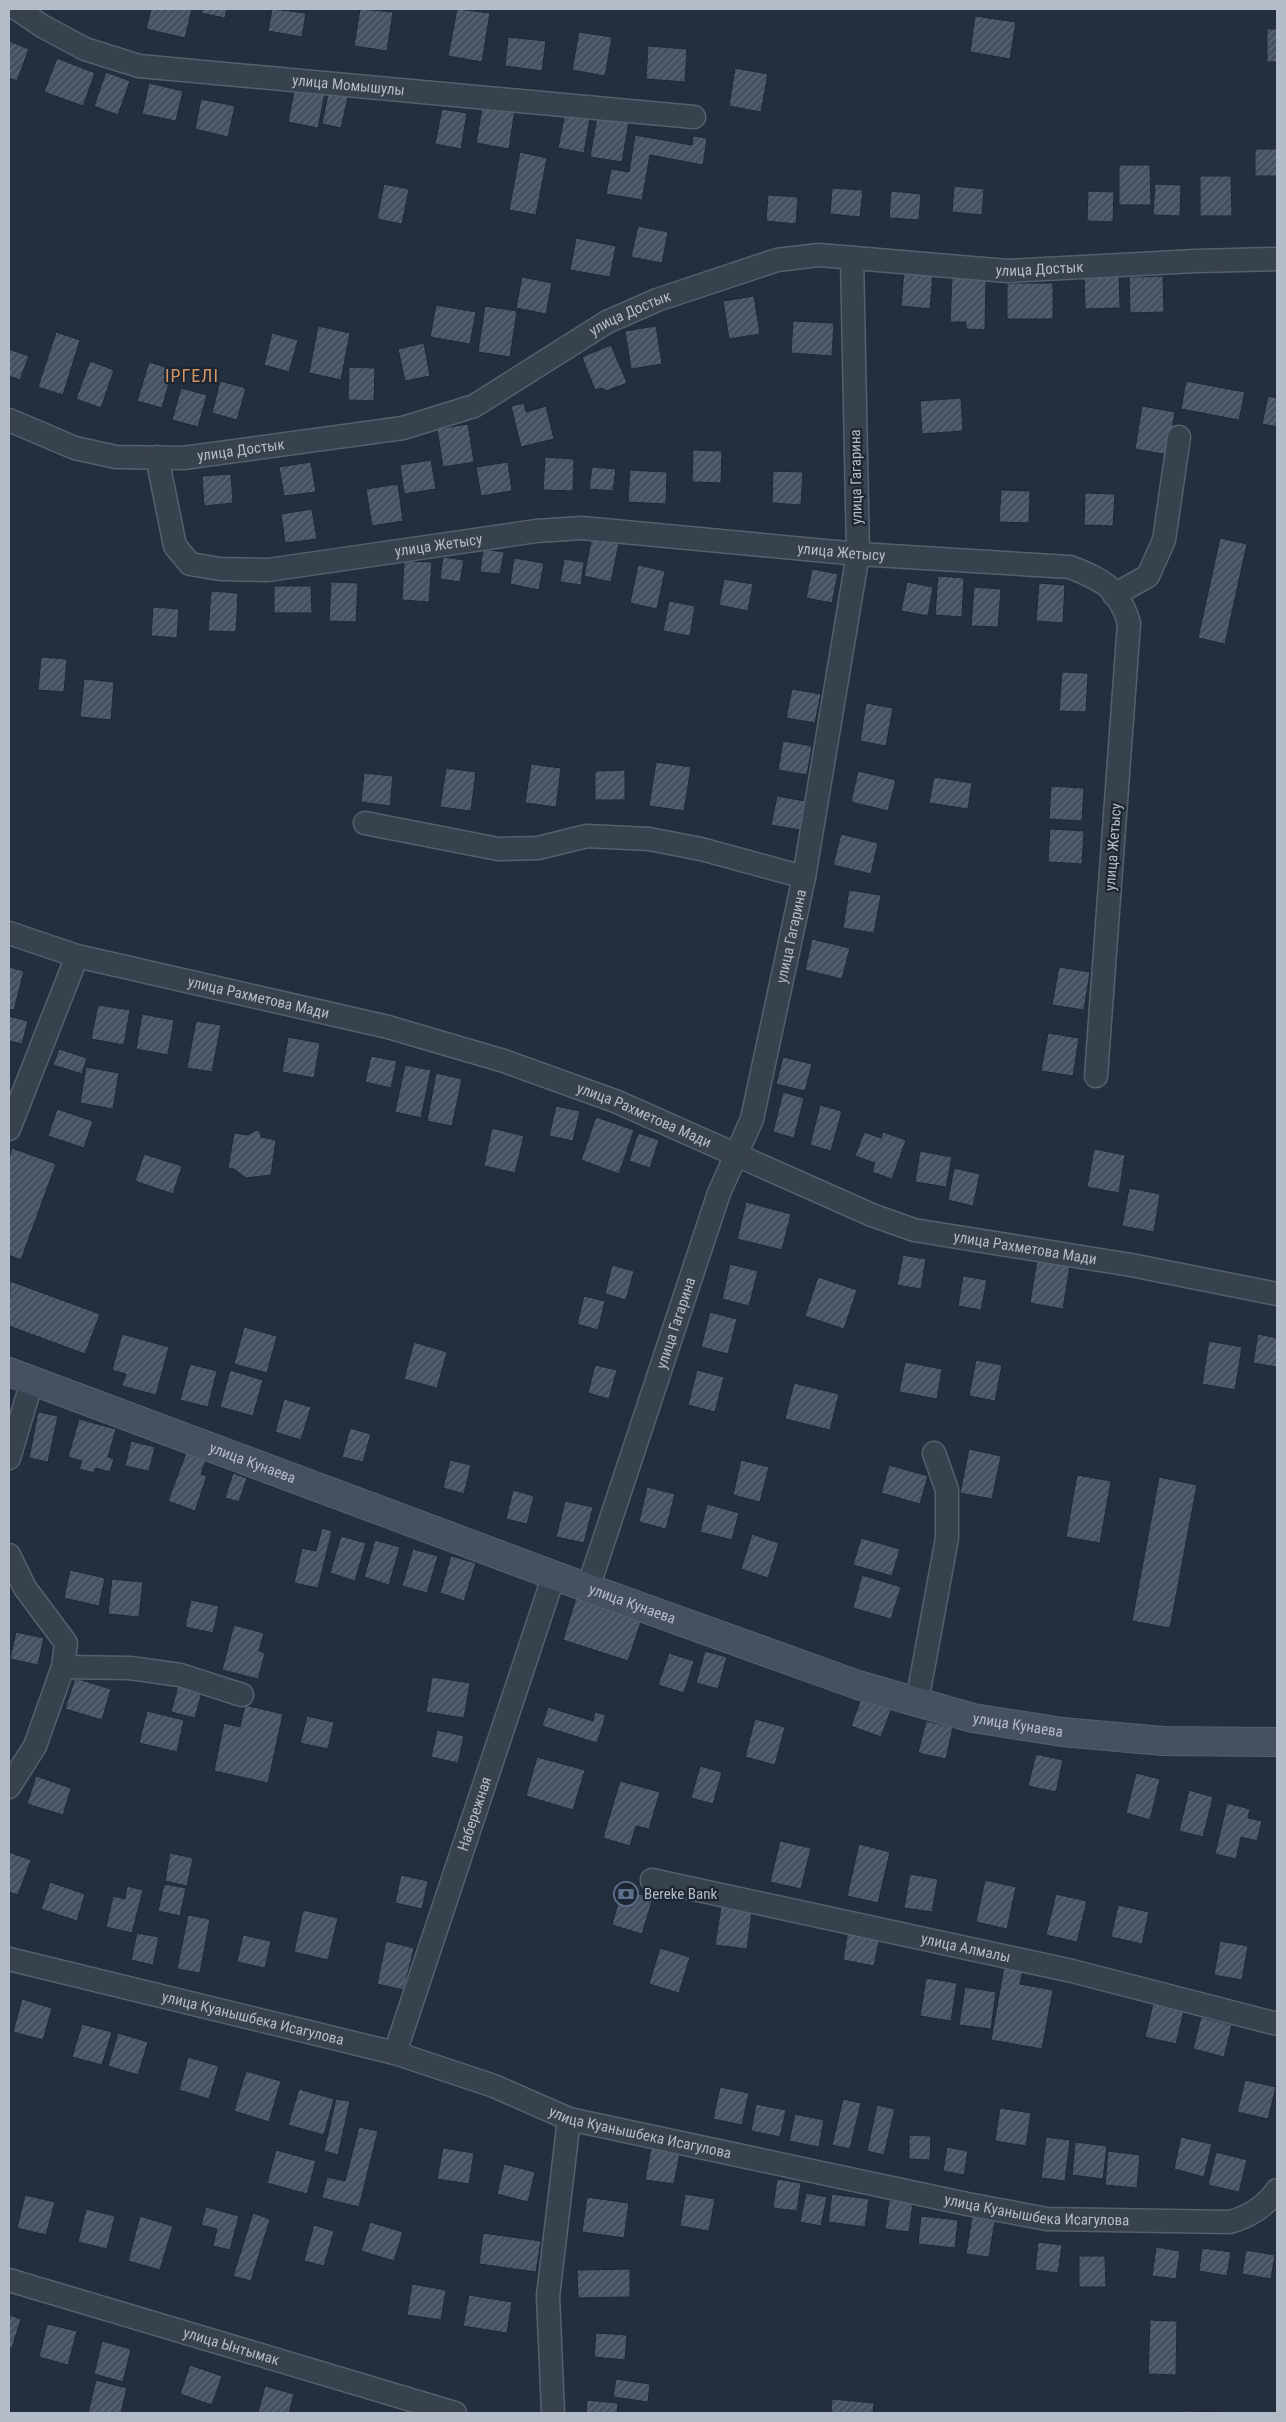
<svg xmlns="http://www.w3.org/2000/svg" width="1286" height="2422" font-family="'Roboto Condensed',sans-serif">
<defs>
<pattern id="building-hatch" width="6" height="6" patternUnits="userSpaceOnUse" patternTransform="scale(1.25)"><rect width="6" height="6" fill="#455162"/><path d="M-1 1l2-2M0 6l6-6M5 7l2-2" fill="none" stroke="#5d6877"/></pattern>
</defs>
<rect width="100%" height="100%" fill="#242f3e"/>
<path fill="url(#building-hatch)" stroke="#1f2835" d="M151 9H192L185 38 146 29Z
M202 9H227L225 18 201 13Z
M272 9 306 13 302 37 268 31Z
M360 9 393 12 387 51 354 46Z
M457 9 490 13 482 62 448 56Z
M975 16 1016 22 1010 59 970 52Z
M1267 29H1277V62H1267Z
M579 32 612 37 605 76 572 70Z
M508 37 546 41 542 71 505 66Z
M9 41 29 49 17 81 9 78Z
M648 46 687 49 685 82 646 79Z
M57 58 95 73 83 106 44 92Z
M735 68 768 74 761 112 729 106Z
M106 72 130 81 118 115 94 106Z
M149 83 183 91 176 121 142 114Z
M295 87 325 93 318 128 288 122Z
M329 89 349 93 341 128 322 124Z
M201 99 235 106 228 137 195 129Z
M483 103 515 109 509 149 476 143Z
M442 109 467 113 461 149 435 144Z
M565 113 590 118 584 153 558 148Z
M597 117 629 122 622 162 590 157Z
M635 135 692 145 693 136 707 138 703 165 650 155 642 200 606 194 611 169 629 172Z
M1255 149H1277V176H1255Z
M520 152 547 158 536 215 509 210Z
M1119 165H1150L1151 205H1119Z
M1200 176H1231L1232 216H1200Z
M384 184 409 189 402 224 377 219Z
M1155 184 1181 185 1180 216 1153 215Z
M954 186 984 189 982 215 952 212Z
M832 188 863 190 860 217 830 214Z
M891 191 921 194 919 220 889 218Z
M1088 191 1114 192 1113 222 1087 221Z
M768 195 798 197 796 224 766 221Z
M638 226 668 232 662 263 631 257Z
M576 238 616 246 610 277 570 270Z
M904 270 933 273 930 309 901 306Z
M1119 272 1120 308 1085 309 1084 273Z
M1163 276 1164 312 1130 313 1129 277Z
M522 277 552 283 546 314 516 308Z
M952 277 986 278 985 330 966 329V322H950Z
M1007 283H1053V319H1007Z
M754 296 760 334 729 339 723 301Z
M436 305 476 312 470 344 430 337Z
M485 306 517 311 510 357 478 352Z
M793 321 834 323 832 356 791 353Z
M318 326 350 333 341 380 309 373Z
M656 326 662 364 631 369 625 331Z
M56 332 80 340 63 395 38 387Z
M272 333 298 340 289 372 264 365Z
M424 343 430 376 405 381 398 349Z
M611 345 627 383 606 391 602 388 595 390 582 357Z
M9 349 29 356 20 380 9 376Z
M90 361 114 370 101 408 76 399Z
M149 362 173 369 162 408 137 401Z
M349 367 375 368 374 401 348 400Z
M220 381 246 388 237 420 212 413Z
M1186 381 1245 392 1239 420 1181 409Z
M181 388 207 395 198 427 172 420Z
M1268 396 1277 398V427L1262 424Z
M961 398 963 431 922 434 920 401Z
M524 403 526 412 546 406 554 439 521 447 511 406Z
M1142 406 1175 412 1168 455 1135 449Z
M468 424 474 462 443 467 437 429Z
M693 450 722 451 721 483 692 482Z
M545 457 574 459 573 491 543 490Z
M431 460 436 489 404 494 400 465Z
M311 462 316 492 284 496 279 467Z
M508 462 512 491 481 496 476 467Z
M592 467 616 469 613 491 589 489Z
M630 470 667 472 666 504 628 502Z
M773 471 803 472 801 505 772 503Z
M231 474 233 503 204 506 202 476Z
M398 484 403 521 372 526 366 489Z
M1001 490 1030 491 1029 523 999 522Z
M1085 493 1115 494 1113 526 1084 525Z
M312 509 317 539 285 543 281 514Z
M592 537 619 543 611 582 584 576Z
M1220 538 1247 544 1225 644 1198 638Z
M483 549 504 552 500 574 480 572Z
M443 557 464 560 460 582 440 579Z
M514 558 544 563 539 590 510 584Z
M564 559 584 562 581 585 560 582Z
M404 561 432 562 429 602 402 600Z
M638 565 665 571 657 609 630 603Z
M812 569 838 574 832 603 806 598Z
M938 576 964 578 962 617 935 615Z
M724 579 753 584 748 611 719 605Z
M331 582 358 583 356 622 329 621Z
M907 582 933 587 928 616 901 611Z
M1039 583 1065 585 1063 623 1036 621Z
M274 586H311L312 613H274Z
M974 587 1001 589 998 627 971 626Z
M211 591 238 593 236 632 208 631Z
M669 601 695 606 690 636 663 631Z
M153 607 179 609 177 638 151 636Z
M41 657 67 659 64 692 38 690Z
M1062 672 1088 673 1086 712 1059 711Z
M84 679 114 682 111 720 80 717Z
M792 689 821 694 815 723 786 718Z
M866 703 893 708 886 746 860 741Z
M783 741 812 746 807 775 778 770Z
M656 762 691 767 684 811 649 806Z
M531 764 561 768 556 807 525 803Z
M446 768 476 772 471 811 440 807Z
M625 770V800H595V771Z
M858 771 896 780 888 811 851 802Z
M364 773 393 776 390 806 361 802Z
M934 777 972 783 968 809 929 803Z
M1051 786 1084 788 1082 821 1049 819Z
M777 796 805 801 800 830 771 825Z
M1050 829 1084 831 1082 864 1048 862Z
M841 834 878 843 871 874 833 865Z
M849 890 881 895 874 933 843 928Z
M812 939 850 948 842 979 805 970Z
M9 967 24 971 14 1010 9 1009Z
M1059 967 1090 972 1084 1010 1052 1005Z
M98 1005 130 1010 124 1045 91 1039Z
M142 1014 174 1020 168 1055 136 1049Z
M9 1016 28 1021 22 1044 9 1041Z
M196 1021 221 1025 212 1072 187 1068Z
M1048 1033 1079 1038 1073 1076 1041 1071Z
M288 1037 320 1043 314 1078 282 1072Z
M59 1049 87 1058 82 1074 53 1065Z
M371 1056 397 1061 391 1088 365 1082Z
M783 1057 812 1064 805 1091 776 1084Z
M405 1065 431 1070 421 1118 395 1112Z
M86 1067 119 1073 113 1109 80 1103Z
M436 1073 462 1079 452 1126 427 1121Z
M783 1092 804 1098 794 1138 773 1132Z
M820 1105 842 1111 831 1151 810 1145Z
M556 1106 580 1111 573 1141 549 1136Z
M57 1109 93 1121 84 1148 48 1136Z
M596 1117 634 1130 619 1174 581 1160Z
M492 1128 524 1136 515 1173 484 1166Z
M257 1130 260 1132 261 1137 276 1140 271 1175 246 1178 234 1169 228 1168 234 1133 248 1135Z
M864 1132 881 1138 883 1132 906 1140 892 1179 872 1172 875 1163 855 1156Z
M638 1133 659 1140 650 1168 629 1161Z
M12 1148 56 1164 21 1260 9 1255V1158Z
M1094 1149 1125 1155 1119 1193 1087 1187Z
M920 1151 952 1157 946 1187 915 1182Z
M144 1154 182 1166 173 1194 135 1181Z
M954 1168 980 1174 973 1206 948 1200Z
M1129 1188 1160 1194 1154 1232 1122 1226Z
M746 1202 791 1214 782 1250 737 1239Z
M903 1255 926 1259 921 1289 897 1285Z
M1037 1260 1070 1266 1063 1309 1030 1303Z
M730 1264 758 1271 749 1306 722 1299Z
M612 1265 634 1271 626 1300 605 1294Z
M963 1276 987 1280 981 1310 958 1306Z
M818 1277 857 1290 844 1329 805 1316Z
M10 1281 100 1314 85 1354 9 1326Z
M584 1296 605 1301 598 1330 577 1324Z
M710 1312 737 1319 728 1354 701 1347Z
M244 1327 277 1336 267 1373 234 1364Z
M122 1334 169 1347 156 1395 122 1386 126 1374 112 1370Z
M1258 1334 1277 1338V1367L1253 1363Z
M1209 1341 1242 1347 1235 1390 1202 1384Z
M414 1342 447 1352 437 1388 404 1379Z
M976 1360 1002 1365 995 1401 969 1396Z
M905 1362 942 1369 937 1399 899 1392Z
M190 1364 217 1371 208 1407 180 1400Z
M595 1365 617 1370 609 1399 588 1393Z
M230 1370 263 1380 253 1416 220 1407Z
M697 1370 724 1377 715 1412 688 1405Z
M794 1383 839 1394 830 1430 785 1419Z
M284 1399 311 1407 301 1440 275 1432Z
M38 1412 58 1416 48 1462 29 1458Z
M79 1419 116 1429 108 1457 114 1459 110 1472 96 1468 94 1473 79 1469 82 1461 68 1457Z
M350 1428 371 1434 363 1462 342 1457Z
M131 1441 155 1447 149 1471 125 1466Z
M969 1449 1001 1456 992 1499 960 1493Z
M186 1453 206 1460 201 1474 207 1476 195 1511 168 1501Z
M450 1460 471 1465 464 1494 443 1488Z
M741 1460 769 1467 760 1502 733 1495Z
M889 1465 928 1476 920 1504 881 1493Z
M233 1473 247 1478 239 1502 225 1498Z
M1077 1475 1111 1481 1100 1543 1066 1537Z
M1159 1477 1197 1485 1170 1628 1132 1621Z
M647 1487 675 1494 666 1529 639 1522Z
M513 1490 534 1496 527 1524 506 1519Z
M565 1501 593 1507 584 1543 556 1537Z
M707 1504 739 1513 732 1540 700 1532Z
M322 1528 332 1531 318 1588 294 1583 302 1548 316 1551Z
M752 1534 779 1543 768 1578 741 1569Z
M341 1536 366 1543 355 1581 330 1573Z
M861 1538 900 1549 892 1576 853 1565Z
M375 1540 400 1547 389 1585 364 1577Z
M413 1549 438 1556 427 1593 402 1586Z
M451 1556 476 1563 464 1601 440 1593Z
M70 1570 105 1578 99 1606 64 1598Z
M862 1575 901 1587 891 1619 853 1608Z
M112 1579 143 1582 139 1617 108 1614Z
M579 1588 645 1610 628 1661 563 1640Z
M191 1600 219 1606 213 1633 185 1627Z
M234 1625 264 1633 259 1651 265 1653 258 1679 222 1670Z
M16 1632 44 1638 38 1665 10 1659Z
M705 1651 727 1657 718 1689 696 1683Z
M669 1653 694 1661 684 1693 658 1685Z
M432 1677 470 1683 464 1718 426 1712Z
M75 1678 111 1689 102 1720 65 1709Z
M180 1678 204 1684 195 1718 171 1712Z
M861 1699 891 1710 881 1737 851 1726Z
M245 1705 283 1714 268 1783 214 1771 224 1723 240 1727Z
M548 1707 593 1721 595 1712 606 1715 597 1743 542 1726Z
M147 1711 184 1720 177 1752 139 1743Z
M307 1716 334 1722 328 1749 300 1743Z
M755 1719 785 1727 775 1765 745 1757Z
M926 1721 953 1727 946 1759 918 1753Z
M437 1730 464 1736 458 1763 431 1757Z
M1036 1754 1063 1760 1056 1792 1028 1786Z
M537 1757 585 1770 573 1810 526 1796Z
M700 1766 722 1772 713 1804 691 1798Z
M1136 1773 1160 1779 1150 1820 1126 1813Z
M36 1776 71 1788 63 1815 27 1804Z
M620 1781 660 1792 649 1829 636 1826 630 1846 603 1838Z
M1189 1790 1213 1797 1203 1837 1179 1831Z
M1227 1803 1250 1809 1248 1818 1262 1821 1257 1841 1241 1837 1236 1859 1215 1854Z
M780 1841 811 1848 801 1889 770 1882Z
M859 1844 890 1852 878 1903 847 1896Z
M9 1852 31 1860 18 1895 9 1892Z
M170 1853 193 1858 187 1886 165 1881Z
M910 1874 938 1879 932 1912 904 1908Z
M401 1875 428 1881 422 1909 395 1903Z
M985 1880 1016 1887 1007 1929 976 1922Z
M50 1882 85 1894 77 1921 41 1909Z
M164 1884 186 1888 180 1916 158 1911Z
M127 1886 143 1890 132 1933 106 1927 113 1896 125 1899Z
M622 1889 653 1898 642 1934 612 1925Z
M1056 1894 1087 1901 1077 1942 1046 1935Z
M1118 1905 1149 1912 1142 1944 1111 1937Z
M721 1907 752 1912 747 1949 715 1945Z
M303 1910 338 1918 328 1960 294 1952Z
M188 1915 210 1919 200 1973 177 1969Z
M848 1930 880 1936 874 1966 843 1960Z
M137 1933 159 1937 153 1965 131 1960Z
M243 1935 271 1941 265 1968 237 1962Z
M386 1941 414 1948 404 1990 377 1984Z
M1220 1941 1248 1946 1242 1980 1214 1975Z
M660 1948 690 1957 679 1993 649 1984Z
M1004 1967 1023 1970 1020 1984 1053 1990 1042 2049 991 2040Z
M926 1978 957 1983 951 2021 920 2016Z
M965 1987 996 1992 991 2029 959 2025Z
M22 1999 52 2008 43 2040 13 2032Z
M1154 1999 1185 2007 1176 2044 1145 2037Z
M1201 2017 1232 2025 1224 2057 1193 2049Z
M82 2024 112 2032 102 2065 72 2057Z
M118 2033 148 2042 138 2075 108 2066Z
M188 2057 219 2066 209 2099 179 2090Z
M246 2071 281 2081 269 2122 234 2111Z
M1245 2080 1276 2087 1268 2119 1237 2112Z
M720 2087 749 2093 742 2125 713 2119Z
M299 2089 334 2099 324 2135 288 2125Z
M336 2099 350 2101 338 2155 324 2151Z
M843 2099 861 2103 850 2149 832 2145Z
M756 2104 786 2110 780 2137 751 2131Z
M877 2105 895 2109 884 2155 867 2151Z
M1000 2108 1031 2113 1026 2146 995 2141Z
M795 2114 824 2120 819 2147 789 2141Z
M359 2127 378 2131 359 2207 322 2198 327 2177 345 2181Z
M909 2135 931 2136 930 2160 909 2159Z
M1046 2137 1070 2140 1065 2181 1041 2178Z
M1181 2137 1212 2144 1204 2177 1174 2169Z
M1075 2142 1107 2146 1103 2179 1072 2175Z
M652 2143 681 2148 674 2184 645 2180Z
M947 2147 968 2151 964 2175 943 2171Z
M443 2148 474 2153 469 2184 437 2179Z
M276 2150 316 2161 307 2194 267 2183Z
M1108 2151 1140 2155 1137 2188 1105 2185Z
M1216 2152 1247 2160 1239 2192 1208 2185Z
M504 2164 535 2172 528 2202 497 2194Z
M777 2179 801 2183 797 2211 773 2208Z
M806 2193 827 2197 821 2226 800 2222Z
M685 2194 715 2199 709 2231 680 2226Z
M832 2194 869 2199 865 2227 828 2222Z
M25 2195 55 2202 46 2235 17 2228Z
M587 2197 629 2203 624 2238 582 2232Z
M889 2200 913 2203 909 2232 885 2229Z
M206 2207 239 2216 230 2250 213 2246 217 2229 201 2225Z
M86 2209 115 2216 107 2249 78 2242Z
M253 2213 270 2219 251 2281 233 2276Z
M140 2216 173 2226 160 2270 128 2261Z
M921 2216 958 2220 955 2248 918 2244Z
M972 2217 995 2221 989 2257 966 2254Z
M370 2222 403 2232 394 2261 361 2251Z
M314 2225 334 2231 324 2266 304 2261Z
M483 2233 541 2241 536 2272 479 2264Z
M1038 2242 1062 2245 1058 2273 1035 2270Z
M1156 2247 1180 2251 1176 2279 1152 2276Z
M1202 2248 1231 2252 1227 2276 1199 2271Z
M1246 2250 1275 2255 1271 2279 1242 2274Z
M1079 2256H1105L1106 2287H1079Z
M630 2269V2297L578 2298 577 2270Z
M412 2284 446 2290 441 2320 407 2315Z
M469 2295 512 2302 507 2333 463 2326Z
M9 2315 21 2319 12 2348 9 2347Z
M1150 2320 1177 2321 1176 2375 1148 2374Z
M47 2324 77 2331 68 2365 39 2357Z
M596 2333 627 2335 625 2360 594 2357Z
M102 2341 131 2349 123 2382 94 2374Z
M190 2365 222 2376 212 2405 180 2394Z
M616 2379 650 2384 648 2402 613 2397Z
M96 2380 127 2388 121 2413H88Z
M265 2386 294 2394 289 2413H258Z
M832 2399 874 2403 873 2413H831Z
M587 2400 618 2403 617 2413H586Z
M1184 2411 1221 2412V2413H1184Z"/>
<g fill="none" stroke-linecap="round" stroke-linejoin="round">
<defs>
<g id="minor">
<path id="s1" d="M17 9 42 26 85 49 139 66 694 117"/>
<path id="s2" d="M9 420 75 448 116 457 183 458 403 428 474 406 607 322 657 300 777 260 819 255 1008 271 1196 261 1277 259"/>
<path id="s3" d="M157 457 175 546 190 564 220 569 268 570 536 531 582 528 858 554 1070 567C1103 580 1118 587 1129 623L1096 1076"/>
<path d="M1114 595 1148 576 1164 540 1179 437"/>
<path d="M365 823 498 849 538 848 587 836 649 839 701 849 804 877"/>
<path id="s4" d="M9 933 77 956 388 1027 504 1061 615 1101 872 1215 914 1230 1131 1265 1277 1294"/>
<path d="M9 1129 77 956"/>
<path d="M9 1458 32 1381"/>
<path d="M9 1555 25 1588 66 1643 63 1667 35 1746 9 1787"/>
<path id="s5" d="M588 1588 719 1193 752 1119 804 877 858 554 852 258"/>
<path d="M63 1667 130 1668 180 1675 242 1695"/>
<path d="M917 1702 947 1538V1490L934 1453"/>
<path id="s6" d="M652 1880 1072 1971 1277 2024"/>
<path id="s7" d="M9 1959 395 2053 494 2086 569 2119 967 2204 1047 2219 1230 2222C1248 2217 1266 2206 1277 2190"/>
<path id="s8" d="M395 2053 554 1575"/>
<path id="s9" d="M9 2280 455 2413"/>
<path d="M553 2413 548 2296 569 2119"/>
</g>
<g id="secondary">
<path id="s10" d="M9 1372 588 1588 858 1685 917 1702 973 1718 1062 1732 1163 1741 1277 1742"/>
</g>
</defs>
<use href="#minor" stroke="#565f6c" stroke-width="25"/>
<use href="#secondary" stroke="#565f6c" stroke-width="30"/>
<use href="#minor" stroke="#38414e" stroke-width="22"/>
<use href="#secondary" stroke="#465061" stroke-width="28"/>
</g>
<defs>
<symbol id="bank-ring" viewBox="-11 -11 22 22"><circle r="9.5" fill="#1d2633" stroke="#5c6f8a" stroke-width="1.5"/><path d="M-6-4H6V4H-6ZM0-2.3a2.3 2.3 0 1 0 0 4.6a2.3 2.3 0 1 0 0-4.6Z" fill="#5c6f8a"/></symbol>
</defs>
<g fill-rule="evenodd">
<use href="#bank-ring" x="612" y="1880" width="28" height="28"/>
</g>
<g text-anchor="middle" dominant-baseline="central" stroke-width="4.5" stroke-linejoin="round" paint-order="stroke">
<g font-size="15" fill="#b4bcc9" stroke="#1d2633">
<text stroke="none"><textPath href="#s1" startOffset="346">улица Момышулы</textPath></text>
<text stroke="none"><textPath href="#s2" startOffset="1079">улица Достык</textPath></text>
<text stroke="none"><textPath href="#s2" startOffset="659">улица Достык</textPath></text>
<text stroke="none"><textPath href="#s2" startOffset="239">улица Достык</textPath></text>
<text transform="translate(856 477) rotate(-91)">улица Гагарина</text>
<text stroke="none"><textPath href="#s3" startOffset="365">улица Жетысу</textPath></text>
<text stroke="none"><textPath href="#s3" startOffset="770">улица Жетысу</textPath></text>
<text transform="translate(1113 847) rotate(-86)">улица Жетысу</text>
<text stroke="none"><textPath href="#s5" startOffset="684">улица Гагарина</textPath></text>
<text stroke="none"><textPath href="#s4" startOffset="258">улица Рахметова Мади</textPath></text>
<text stroke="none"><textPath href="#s4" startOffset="662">улица Рахметова Мади</textPath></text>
<text stroke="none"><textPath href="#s4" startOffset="1068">улица Рахметова Мади</textPath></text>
<text stroke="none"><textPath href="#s5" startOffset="279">улица Гагарина</textPath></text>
<text stroke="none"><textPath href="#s10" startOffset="260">улица Кунаева</textPath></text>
<text stroke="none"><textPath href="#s10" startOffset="665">улица Кунаева</textPath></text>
<text stroke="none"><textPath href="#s10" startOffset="1070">улица Кунаева</textPath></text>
<text stroke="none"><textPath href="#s8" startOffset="252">Набережная</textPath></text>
<text stroke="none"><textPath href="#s6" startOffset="321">улица Алмалы</textPath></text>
<text stroke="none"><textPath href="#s7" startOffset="251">улица Куанышбека Исагулова</textPath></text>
<text stroke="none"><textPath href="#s7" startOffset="656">улица Куанышбека Исагулова</textPath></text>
<text stroke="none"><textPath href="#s7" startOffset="1061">улица Куанышбека Исагулова</textPath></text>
<text stroke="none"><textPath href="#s9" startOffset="232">улица Ынтымак</textPath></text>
</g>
<g font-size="15" fill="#b4bcc9" stroke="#1d2633" text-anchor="start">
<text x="644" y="1894">Bereke Bank</text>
</g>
<g font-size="18" letter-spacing="1" fill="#d59563" stroke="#1d2633">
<text x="192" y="375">ІРГЕЛІ</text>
</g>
</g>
<rect width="1286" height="2422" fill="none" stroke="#b4bcc9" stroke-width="20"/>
</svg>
